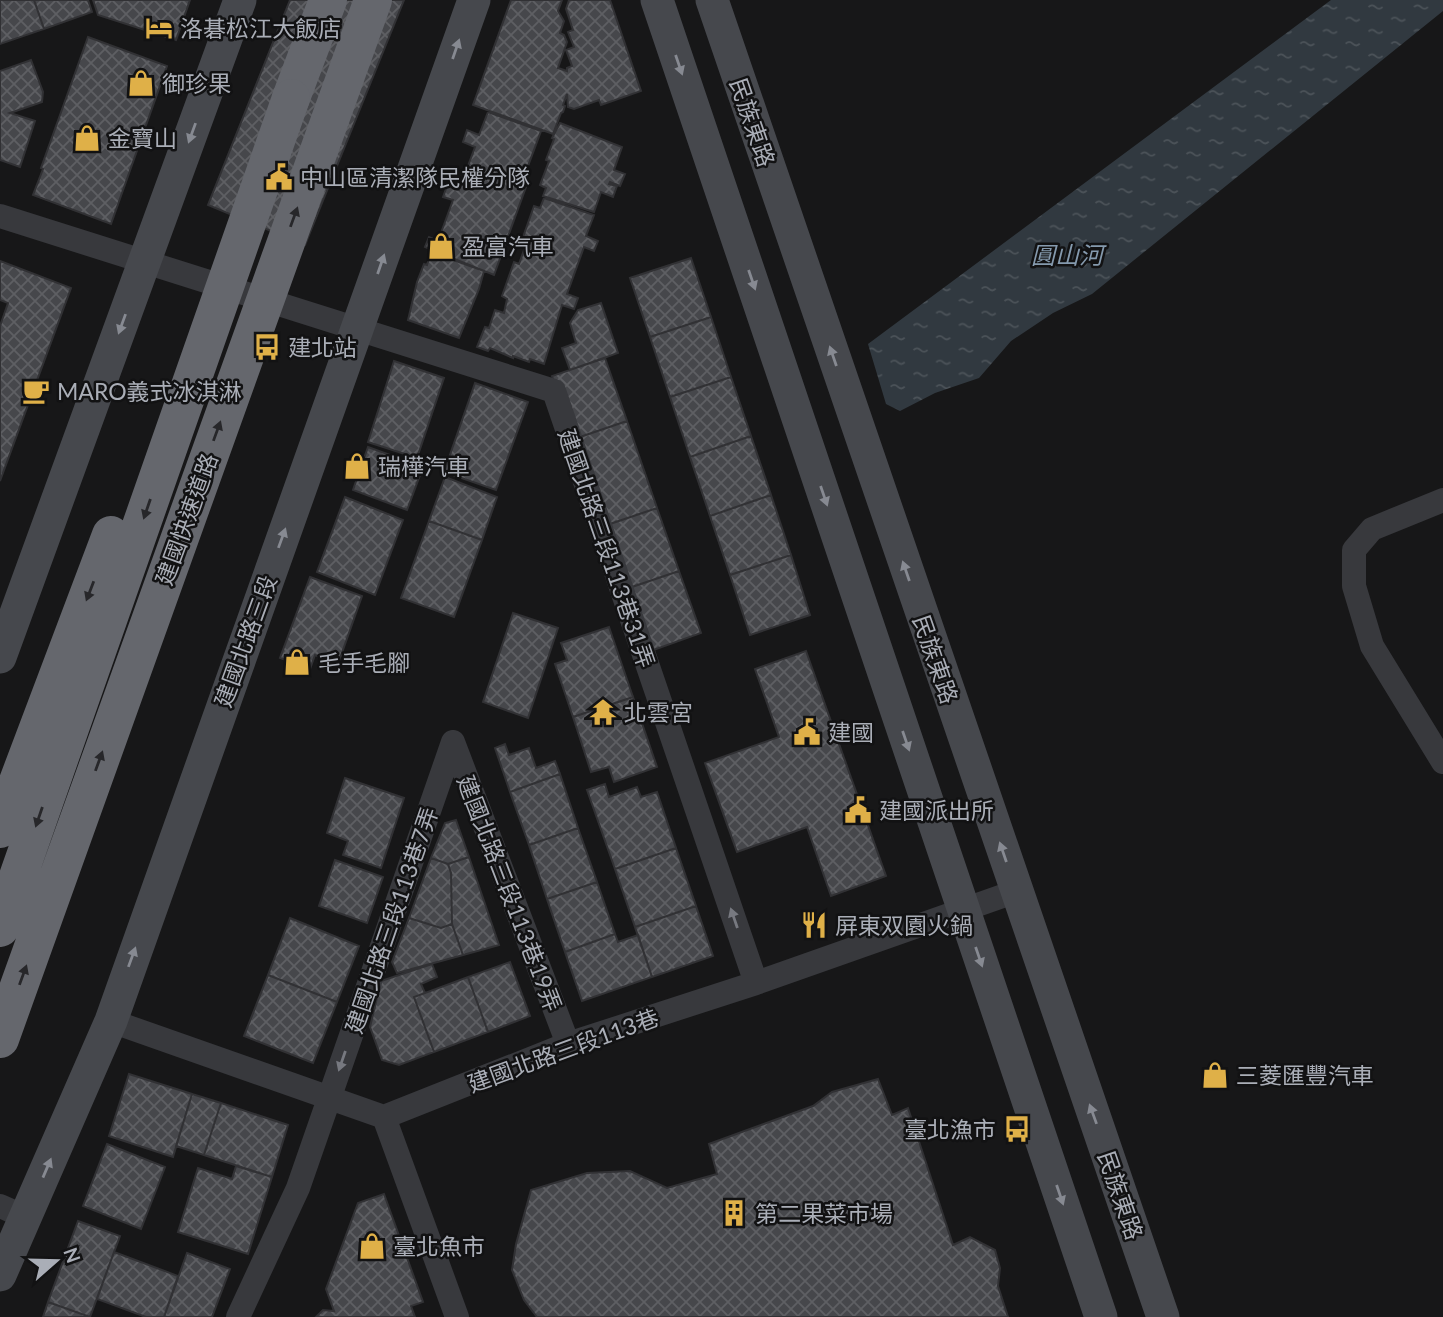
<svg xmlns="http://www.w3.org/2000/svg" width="1443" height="1317" font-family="Lato,'Noto Sans TC',sans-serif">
<defs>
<pattern id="water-ripples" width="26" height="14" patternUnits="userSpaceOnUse" patternTransform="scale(1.75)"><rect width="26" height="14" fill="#313940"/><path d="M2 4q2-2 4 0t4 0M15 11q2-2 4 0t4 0" fill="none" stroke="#4c5359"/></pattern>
<pattern id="building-cross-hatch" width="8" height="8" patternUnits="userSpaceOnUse" patternTransform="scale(1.75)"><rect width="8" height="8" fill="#46474b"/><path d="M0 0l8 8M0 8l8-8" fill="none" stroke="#5e5f63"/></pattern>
</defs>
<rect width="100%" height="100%" fill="#171718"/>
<path fill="url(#water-ripples)" d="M1331 0H1443V11L1092 294 1053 313 1011 341 979 378 935 393 900 411 886 404 868 344Z"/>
<path fill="url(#building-cross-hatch)" stroke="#313134" stroke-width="2" d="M0 0H34L44 29 0 44Z
M34 0H88L92 12 44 29Z
M93 0H190L176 40 98 15Z
M290 0H404L305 245 208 205Z
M511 0H562L558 11 564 21 560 33 564 35 567 42 558 68 567 71V68L572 66 566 50 574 47 568 32 573 30 566 9 569 0H610L641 91 601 105 599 100 574 109 568 107 567 94 563 105 565 106 563 112 561 113 553 134 473 105Z
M88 37 167 66 111 224 33 195 43 169 41 168Z
M31 60 43 92 42 102 10 113 35 121 20 167 0 160V71Z
M488 112 541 131 521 185 526 187 494 275 425 247 429 237 438 241 453 200 443 197 447 186 459 190 475 147 463 142 467 130 479 135Z
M560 123 622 147 614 170 625 174 620 186 610 182 609 184 617 186 613 197 601 192 594 212 543 196 546 188 540 185 549 161 546 160 554 139 552 138Z
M544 198 594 215 586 236 598 241 594 251 584 247 567 294 578 298 574 309 562 305 544 364 530 359 529 362 513 356V358L490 348 488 351 477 347 485 327 489 328 495 310 504 313 507 299 502 296 514 262 519 264 524 250 527 242 522 240 534 206 540 208Z
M431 252 484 271 479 289 459 338 408 320 417 282 424 264 427 265Z
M691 258 711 317 650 337 630 278Z
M0 261 71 288 0 481V326L8 303 0 300Z
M601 303 618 353 570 370 562 348 576 343 570 323 578 310Z
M711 317 731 377 670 397 650 337Z
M605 358 627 421 574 439 552 376Z
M394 361 444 378 417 458 368 442Z
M731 377 751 436 690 457 670 397Z
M475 383 528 402 496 490 444 472Z
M627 421 657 508 604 526 574 439Z
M751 436 771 495 710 516 690 457Z
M368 447 423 467 407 510 353 490Z
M445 477 497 497 482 540 429 521Z
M771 495 791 555 730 575 710 516Z
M345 497 403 520 375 595 317 572Z
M657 508 679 571 626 589 604 526Z
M429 521 482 540 454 617 401 598Z
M791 555 810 615 750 635 730 575Z
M679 571 701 633 648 652 626 589Z
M310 577 362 596 338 664 315 655 310 669 280 658Z
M513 613 558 628 528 718 483 702Z
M609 627 633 697 573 717 555 664 567 660 561 643Z
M806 651 886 876 831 896 807 827 737 852 705 763 779 737 755 669Z
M633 697 657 767 614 782 609 767 591 772 573 717Z
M505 744 509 755 529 748 536 768 555 761 560 774 510 792 495 748Z
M560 774 578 828 529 845 510 792Z
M345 778 404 798 381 868 343 855 348 841 327 833Z
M605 784 609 797 637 787 641 797 657 792 676 848 615 869 587 790Z
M456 820 469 857 448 864 431 858 445 823Z
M578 828 597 882 547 899 529 845Z
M676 848 696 906 635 927 615 869Z
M469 857 499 945 463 955 452 924 451 873 448 864Z
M431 858 448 864 451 873 452 924 441 928 409 918Z
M335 860 383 877 367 923 319 906Z
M597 882 615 934 565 952 547 899Z
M696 906 713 956 652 977 635 927Z
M290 918 359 946 337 1002 268 975Z
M409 918 441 928 452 924 463 955 397 973 392 962Z
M615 934 618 942 638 935 652 977 582 1001 565 952Z
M510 962 530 1016 488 1032 468 977Z
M432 964 437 977 421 984 425 993 414 997 434 1052 399 1065 382 1060 370 1027 381 981Z
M268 975 337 1002 313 1063 244 1036Z
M468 977 488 1032 434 1052 414 997Z
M129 1074 192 1094 173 1157 109 1136Z
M878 1079 892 1115 908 1108 953 1245 970 1237 995 1250 1000 1268 998 1286 1008 1317H537L524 1300 512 1270 516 1244 531 1190 587 1173 630 1171 667 1188 717 1174 709 1144 813 1106 832 1092Z
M192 1094 221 1103 204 1155 176 1146Z
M221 1103 288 1125 272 1177 204 1155Z
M107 1144 165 1167 141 1229 83 1206Z
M236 1166 272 1177 248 1254 178 1232 198 1168 232 1179Z
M384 1194 423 1302 411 1306 415 1317H316L323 1310 334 1311 326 1289 358 1203Z
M78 1221 120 1236 90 1317 48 1302Z
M114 1252 178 1276 164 1317H146L97 1299Z
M187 1253 230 1269 212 1317H164Z
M48 1302 90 1317H43Z"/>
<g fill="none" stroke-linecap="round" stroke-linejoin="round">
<path stroke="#38393d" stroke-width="24" d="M0 216 554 391 756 983
M1443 500 1372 529 1354 550V586L1372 646 1443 762
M453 742 568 1044
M111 1021 384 1117 568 1044 756 983 1017 891
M384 1117 457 1317
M0 1206 25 1217
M238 1317 298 1188 453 742"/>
<path stroke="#46484d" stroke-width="33" d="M657 0 1101 1317
M712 0 1163 1317
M0 657 240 0
M0 1275 111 1021 474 0"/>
<path stroke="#65676d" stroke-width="38" d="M291 98 328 0"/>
<path stroke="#65676d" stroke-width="38" d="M0 829 111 535
M0 928 291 98
M0 1039 373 0"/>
</g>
<defs><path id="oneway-solid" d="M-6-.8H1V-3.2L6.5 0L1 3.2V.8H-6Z" transform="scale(1.75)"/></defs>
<g fill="#878a92">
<use href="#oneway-solid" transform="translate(456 49) rotate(-71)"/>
<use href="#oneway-solid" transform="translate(679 65) rotate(71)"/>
<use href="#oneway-solid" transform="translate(192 133) rotate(110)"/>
<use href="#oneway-solid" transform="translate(381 264) rotate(-71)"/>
<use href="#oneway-solid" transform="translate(752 280) rotate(71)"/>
<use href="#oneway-solid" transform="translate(122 324) rotate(110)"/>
<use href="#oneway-solid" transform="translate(833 356) rotate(-109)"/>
<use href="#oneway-solid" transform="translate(824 496) rotate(71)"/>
<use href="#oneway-solid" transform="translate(282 538) rotate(-70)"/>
<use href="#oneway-solid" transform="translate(906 571) rotate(-109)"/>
<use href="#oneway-solid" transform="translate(906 741) rotate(71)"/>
<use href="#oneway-solid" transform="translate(1003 852) rotate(-109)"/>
<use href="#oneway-solid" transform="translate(132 957) rotate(-70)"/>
<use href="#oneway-solid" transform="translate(979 957) rotate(71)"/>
<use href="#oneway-solid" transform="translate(1093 1114) rotate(-110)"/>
<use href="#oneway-solid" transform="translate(47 1168) rotate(-67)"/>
<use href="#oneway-solid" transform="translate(1060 1195) rotate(71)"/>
</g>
<g fill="#27272a">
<use href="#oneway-solid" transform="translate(294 217) rotate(-70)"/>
<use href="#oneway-solid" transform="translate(217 431) rotate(-70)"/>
<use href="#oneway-solid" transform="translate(147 509) rotate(109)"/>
<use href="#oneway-solid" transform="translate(90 591) rotate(111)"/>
<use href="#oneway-solid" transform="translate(99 761) rotate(-70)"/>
<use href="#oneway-solid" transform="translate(39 817) rotate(109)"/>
<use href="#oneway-solid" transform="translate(23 975) rotate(-70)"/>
</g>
<g fill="#777980">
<use href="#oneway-solid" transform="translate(734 918) rotate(-109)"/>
<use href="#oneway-solid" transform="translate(342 1061) rotate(109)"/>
</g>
<defs>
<symbol id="hotel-bare" viewBox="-9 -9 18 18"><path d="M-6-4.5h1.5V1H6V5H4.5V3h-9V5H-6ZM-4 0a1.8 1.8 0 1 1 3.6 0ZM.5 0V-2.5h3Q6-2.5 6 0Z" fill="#dfb048" stroke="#121213" stroke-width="2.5" paint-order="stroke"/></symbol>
<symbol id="shop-bare" viewBox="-9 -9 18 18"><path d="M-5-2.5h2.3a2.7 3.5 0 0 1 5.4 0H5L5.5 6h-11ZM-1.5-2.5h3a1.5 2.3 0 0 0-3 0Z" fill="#dfb048" stroke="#121213" stroke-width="2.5" paint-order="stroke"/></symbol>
<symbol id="civic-bare" viewBox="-9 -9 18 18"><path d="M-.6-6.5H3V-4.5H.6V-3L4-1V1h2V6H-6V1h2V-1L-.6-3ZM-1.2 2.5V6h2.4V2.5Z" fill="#dfb048" stroke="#121213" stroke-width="2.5" paint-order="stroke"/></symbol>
<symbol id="bus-bare" viewBox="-9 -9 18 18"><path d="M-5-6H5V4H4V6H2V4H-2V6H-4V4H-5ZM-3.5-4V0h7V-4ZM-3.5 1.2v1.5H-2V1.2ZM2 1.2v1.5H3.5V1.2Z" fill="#dfb048" stroke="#121213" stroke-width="2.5" paint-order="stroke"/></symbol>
<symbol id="cafe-bare" viewBox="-9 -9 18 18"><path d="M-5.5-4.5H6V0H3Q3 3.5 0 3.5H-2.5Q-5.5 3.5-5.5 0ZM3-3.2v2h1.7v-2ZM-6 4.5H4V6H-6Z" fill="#dfb048" stroke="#121213" stroke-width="2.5" paint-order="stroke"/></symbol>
<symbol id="temple-bare" viewBox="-9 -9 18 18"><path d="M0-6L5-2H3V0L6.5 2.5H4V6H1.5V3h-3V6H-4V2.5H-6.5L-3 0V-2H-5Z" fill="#dfb048" stroke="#121213" stroke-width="2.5" paint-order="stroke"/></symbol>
<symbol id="restaurant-bare" viewBox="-9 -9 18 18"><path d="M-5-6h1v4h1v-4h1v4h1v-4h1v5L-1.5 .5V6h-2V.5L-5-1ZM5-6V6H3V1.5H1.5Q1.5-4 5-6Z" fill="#dfb048" stroke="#121213" stroke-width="2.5" paint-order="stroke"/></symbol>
<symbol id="building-bare" viewBox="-9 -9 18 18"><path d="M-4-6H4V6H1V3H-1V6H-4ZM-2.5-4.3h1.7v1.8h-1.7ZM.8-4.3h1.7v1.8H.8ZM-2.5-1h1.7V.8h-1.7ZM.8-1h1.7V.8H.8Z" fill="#dfb048" stroke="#121213" stroke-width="2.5" paint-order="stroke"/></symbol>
</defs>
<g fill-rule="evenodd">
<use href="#hotel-bare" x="140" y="9" width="38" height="38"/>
<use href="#shop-bare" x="122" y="64" width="38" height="38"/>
<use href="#shop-bare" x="68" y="119" width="38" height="38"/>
<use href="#civic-bare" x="260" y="158" width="38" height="38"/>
<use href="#shop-bare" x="422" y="227" width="38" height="38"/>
<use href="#bus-bare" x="248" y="328" width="38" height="38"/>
<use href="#cafe-bare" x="17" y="372" width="38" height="38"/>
<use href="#shop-bare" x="338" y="447" width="38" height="38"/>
<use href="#shop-bare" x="278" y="643" width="38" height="38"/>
<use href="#temple-bare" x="584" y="693" width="38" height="38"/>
<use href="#civic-bare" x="788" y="713" width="38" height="38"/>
<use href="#civic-bare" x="839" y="791" width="38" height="38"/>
<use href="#restaurant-bare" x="795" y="906" width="38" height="38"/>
<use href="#shop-bare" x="1196" y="1056" width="38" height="38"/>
<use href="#bus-bare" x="998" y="1110" width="38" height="38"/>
<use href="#building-bare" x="715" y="1194" width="38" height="38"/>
<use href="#shop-bare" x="353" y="1227" width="38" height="38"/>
</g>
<g text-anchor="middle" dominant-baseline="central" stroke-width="5" stroke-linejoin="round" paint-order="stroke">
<g font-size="23" fill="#aaaeb7" stroke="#121213" text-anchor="start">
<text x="180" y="28">洛碁松江大飯店</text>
<text x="162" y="83">御珍果</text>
<text x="108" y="138">金寶山</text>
<text x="300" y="177">中山區清潔隊民權分隊</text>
<text x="462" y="246">盈富汽車</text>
<text x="288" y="347">建北站</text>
<text x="57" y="391">MARO義式冰淇淋</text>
<text x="378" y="466">瑞樺汽車</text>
<text x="318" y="662">毛手毛腳</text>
<text x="624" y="712">北雲宮</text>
<text x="828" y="732">建國</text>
<text x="879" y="810">建國派出所</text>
<text x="835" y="925">屏東双園火鍋</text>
<text x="1236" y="1075">三菱匯豐汽車</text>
<text x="996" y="1129" text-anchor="end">臺北漁市</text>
<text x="755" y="1213">第二果菜市場</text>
<text x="393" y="1246">臺北魚市</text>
</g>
<g font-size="23" fill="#aaaeb7" stroke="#121213">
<text transform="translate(753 122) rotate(71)">民族東路</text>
<text transform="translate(186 519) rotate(-70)">建國快速道路</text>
<text transform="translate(607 548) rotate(71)">建國北路三段113巷31弄</text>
<text transform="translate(245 641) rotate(-70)">建國北路三段</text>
<text transform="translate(936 659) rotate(71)">民族東路</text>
<text transform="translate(510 893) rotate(69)">建國北路三段113巷19弄</text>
<text transform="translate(391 920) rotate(-71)">建國北路三段113巷7弄</text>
<text transform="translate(563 1050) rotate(-20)">建國北路三段113巷</text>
<text transform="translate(1121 1195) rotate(71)">民族東路</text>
</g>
<g font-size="24" font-style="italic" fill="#859aae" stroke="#121213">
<text x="1067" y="254">圓山河</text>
</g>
</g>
<g transform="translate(56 1261) rotate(70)" stroke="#121213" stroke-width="5" paint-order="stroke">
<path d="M0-5L12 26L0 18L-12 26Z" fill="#aaaeb7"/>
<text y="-10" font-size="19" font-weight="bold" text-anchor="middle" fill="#aaaeb7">N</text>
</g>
</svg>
